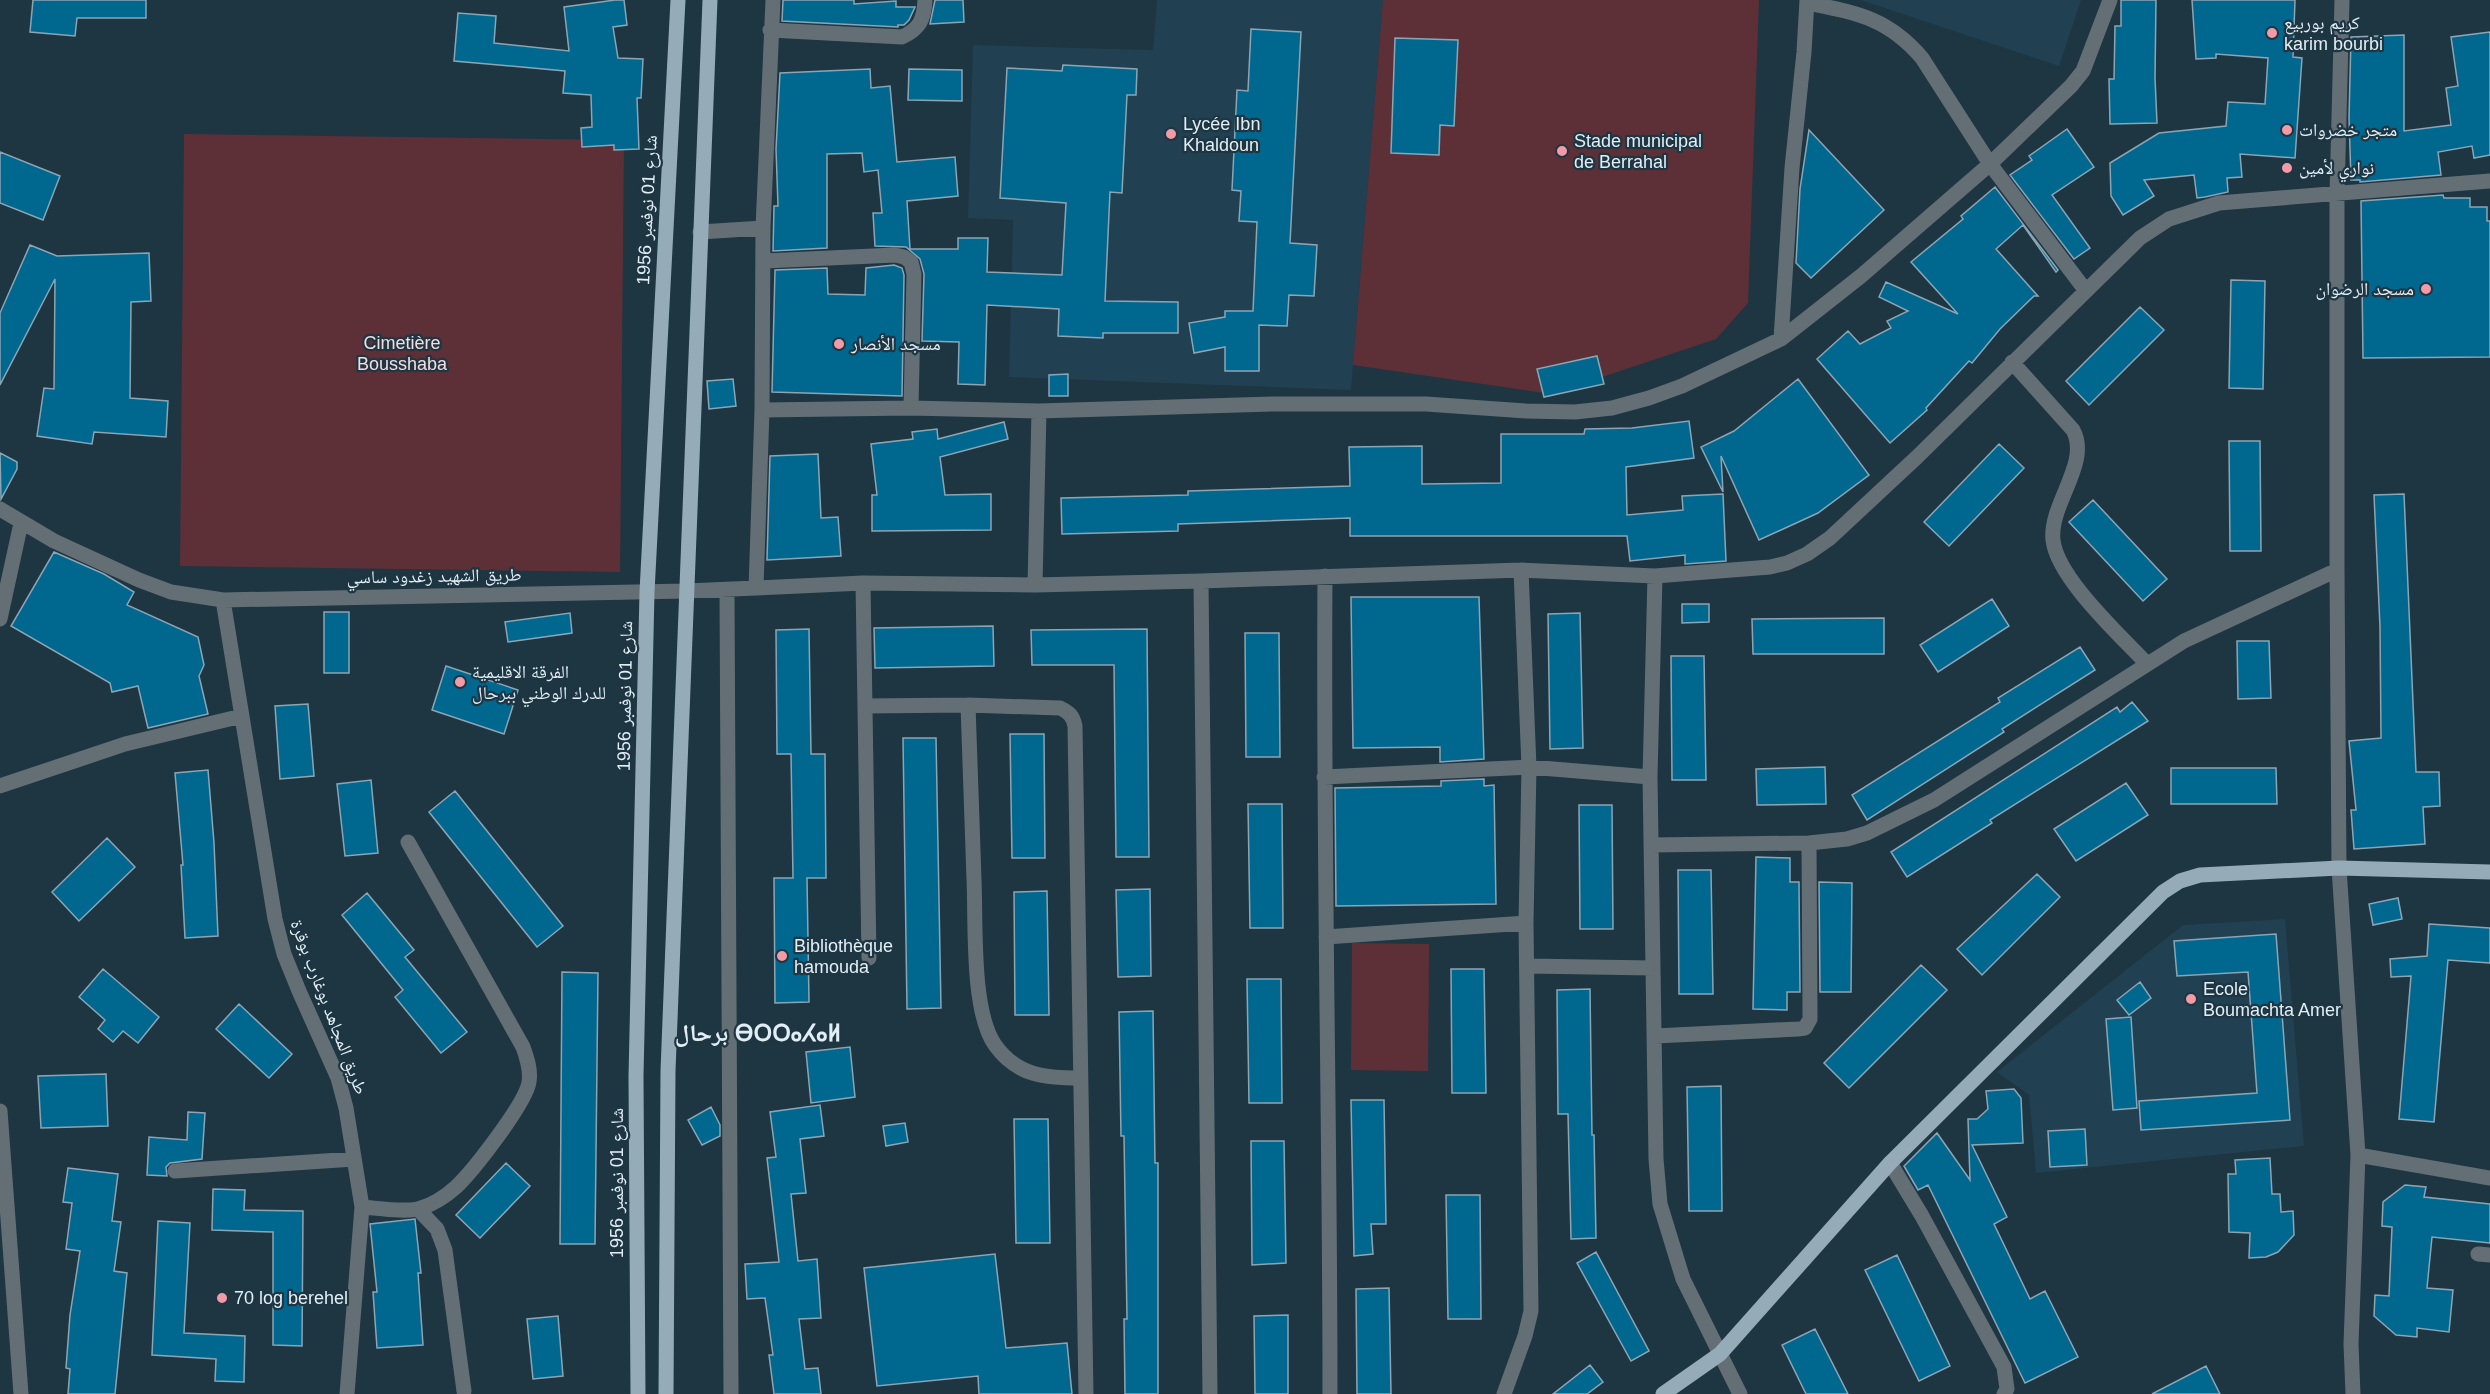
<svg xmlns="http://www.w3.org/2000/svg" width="2490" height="1394" font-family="Arial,'Noto Naskh Arabic','Noto Sans Tifinagh',sans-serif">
<rect width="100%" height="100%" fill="#1e3542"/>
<path fill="#214051" d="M1157 0H1383L1351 390 1009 377 1013 220 968 218 973 45 1153 50Z
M1861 0H2081L2059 66Z
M2285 919 2304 1146 2036 1173 2029 1095 1997 1072 2183 925Z"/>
<path fill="#5d3038" d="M1383 0H1759L1748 303 1716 339 1551 394 1353 365Z
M184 134 624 140 620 572 180 566Z
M1352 943 1429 944 1428 1071 1351 1070Z"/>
<path fill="#00678f" stroke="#8ca5b5" stroke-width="1.5" d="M33 0H146V18H77L75 36 30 32Z
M615 0H624L627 25 613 27 618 58 643 59 641 98H637L639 149 614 150V145L582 147 581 128 592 127 591 95 563 93 565 71 454 61 458 13 496 16 494 43 569 51 564 7Z
M783 0H854V4L896 1V7H915L909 20 904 25H898V27L782 21Z
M935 0H963L964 22 930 24Z
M2121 0H2156L2155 78 2157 123 2110 124 2109 79H2114L2115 26H2121Z
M2192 0H2295L2293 57 2302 58 2295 158 2240 154 2242 177 2227 178 2228 192 2205 197 2197 198 2194 175 2144 180 2154 196 2123 215 2111 196 2110 163 2159 133 2226 126 2228 102 2265 104 2268 58 2216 54V58L2196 59Z
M1251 29 1301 32 1290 243 1317 245 1314 296 1289 295 1287 326 1259 325V371H1225V347L1194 353 1189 323 1225 317V311H1253L1257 222 1239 221 1241 191 1232 190 1237 90 1248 91Z
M2490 32V155L2474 158 2472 146 2438 152 2441 175 2360 182V180H2351L2349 118 2351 37 2404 35V131L2451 125 2446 88 2458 86 2451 37Z
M1395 38 1458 40 1454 126 1440 125 1439 155 1391 153Z
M1063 65 1137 69 1136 95H1127L1122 193 1110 192 1105 301 1178 302V333H1103V338L1058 336 1059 309 987 305 985 385 958 384 959 342 922 341 924 274 920 259 906 247 875 246 873 213H882L878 170 864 172 862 153 827 154V248L773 251 774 206H778L776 149 780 73 870 69 871 88 890 86 897 162 955 157 958 196 907 201 910 249H958V238H988L987 272 1062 275 1066 203 1000 198 1007 68 1062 71Z
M909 69 962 70V101L908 100Z
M2067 129 2094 167 2052 195 2090 248 2074 259 2010 175 2032 160 2029 156Z
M1809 130 1884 210 1811 278 1796 263 1800 189Z
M0 152 60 176 43 220 0 203Z
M1995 187 2058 270 2056 272 2023 225 1996 249 2038 296H2034L2000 329 1972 363 1969 361 1926 408 1927 410 1890 443 1817 359 1848 331 1860 344 1891 328 1887 321 1908 311 1879 297 1886 282 1958 314 1911 262 1963 219 1961 216Z
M2443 195 2444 198H2470V207H2487V221H2490V357L2363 358 2361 201Z
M30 245 57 256 149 253 151 301 131 302 130 398 168 401 166 437 94 432 92 444 37 436 44 388 54 389 55 279 0 385V313Z
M894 265 902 268 904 275 902 396 772 392 775 270 827 268 828 294 865 295 866 268Z
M2231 280 2265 281 2263 389 2229 388Z
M2140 307 2164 330 2089 405 2066 381Z
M1597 356 1604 384 1544 397 1537 369Z
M1068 374V396H1049V375Z
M733 379 736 406 709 409 707 381Z
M1798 379 1869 475 1818 513 1759 540 1721 456 1723 492 1701 447 1734 431Z
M1689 421 1694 458 1626 467 1627 515 1683 510 1682 496 1723 494 1726 561 1685 564V555L1630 561 1627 536H1350V518L1178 524V531L1062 534 1061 498 1188 495V491L1350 486 1349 447 1422 446V484L1501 483V434H1584L1585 429 1632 428Z
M1004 422 1008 439 940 457 945 495 991 494V530L872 531V495H877L871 444 913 439 912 432 937 429 938 439Z
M2229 441H2260L2261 551H2230Z
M1999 444 2024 468 1949 546 1924 522Z
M0 453 17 462V469L1 499Z
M818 454 821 518 838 517 841 556 767 560 770 456Z
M2404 494 2416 772H2439L2440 806 2423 807 2425 844 2354 849 2351 810H2356L2349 741 2381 738 2380 627 2374 495Z
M2093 500 2167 579 2143 601 2069 522Z
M54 552 104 574 134 592 127 605 198 637 204 665 199 676 208 714 148 728 138 686 112 692 110 683 11 626Z
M1351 597H1479L1484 759 1440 762V747L1353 748Z
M1992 599 2009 626 1938 672 1920 645Z
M1682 604H1709V622L1682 623Z
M324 612H349V673H324Z
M570 613 572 633 508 642 505 622Z
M1580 613 1583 748 1550 749 1548 614Z
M1884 618V654H1753L1752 619Z
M993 626 994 666 875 668 874 628Z
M809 629 811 754H825L826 878H807L809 1002 775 1003 774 878H793L791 754H777L776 630Z
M1147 629 1149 857H1116L1114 665H1032L1031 630Z
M1245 633H1279L1280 757H1246Z
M2237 641H2269L2271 698 2238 699Z
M2080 647 2095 670 2002 729 2004 732 1867 820 1852 795 2000 702 1998 698Z
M1671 656H1704L1706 780H1672Z
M446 666 518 690 504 734 432 710Z
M2132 702 2148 721 1990 820 1992 823 1907 877 1891 852 2117 707 2120 712Z
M308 704 314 776 280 779 275 706Z
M1010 734H1044L1045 858H1012Z
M903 738H936L941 1008 907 1009Z
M1825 767 1826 804 1757 805 1756 769Z
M2171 768H2276L2277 804H2171Z
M208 770 214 843 218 936 185 938 181 865H183L175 773Z
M1484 779V786L1494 785 1496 904 1336 906 1335 788 1441 786V781Z
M371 780 378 853 345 856 337 784Z
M2126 783 2148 815 2076 861 2054 829Z
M455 791 563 926 537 947 429 812Z
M1248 804H1282L1283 928H1250Z
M1579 805H1612L1613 929H1580Z
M107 838 135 867 79 921 52 892Z
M1756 857 1790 858V882H1799L1800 992H1787V1010L1753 1009Z
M1678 870H1711L1713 994H1679Z
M2037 874 2060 897 1982 975 1957 949Z
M1819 882 1852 883 1851 992H1820Z
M1150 889 1151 976 1118 977 1116 890Z
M1047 891 1049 1015H1015L1014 892Z
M367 893 414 950 405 957 467 1032 441 1053 395 997 403 990 342 915Z
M2398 898 2402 919 2373 925 2369 904Z
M2429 924 2490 928V963L2448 960 2434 1122 2399 1119 2411 976 2391 977 2390 959 2427 956Z
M2276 934 2290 1120 2141 1130 2139 1101 2257 1093 2248 972 2177 976 2174 941Z
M1921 965 1947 990 1849 1088 1824 1063Z
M103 969 159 1017 138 1043 123 1031 113 1042 98 1029 105 1020 79 997Z
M1451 969H1484L1486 1093H1452Z
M562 972 598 973 595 1244H560Z
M1247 979H1281L1282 1103H1249Z
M2140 982 2151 998 2129 1015 2117 1000Z
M1590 989 1592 1135H1594L1596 1238 1571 1239 1568 1114H1558L1557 990Z
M239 1004 292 1054 269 1078 216 1029Z
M1153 1011 1155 1163H1158V1394H1125L1124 1319H1127L1124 1136H1121L1119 1012Z
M2131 1017 2137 1108 2113 1110 2106 1019Z
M850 1047 855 1097 811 1103 806 1052Z
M106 1074 108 1126 41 1128 38 1076Z
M1721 1086 1722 1211H1689L1687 1087Z
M2014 1089 2021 1098 2023 1143 1972 1145 2007 1217 1994 1224 2030 1299 2045 1291 2078 1357 2025 1383 1928 1185 1918 1190 1904 1166 1937 1133 1970 1180 1968 1119H1977L1988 1109 1986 1091Z
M1351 1100H1384L1386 1224H1371L1373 1254 1354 1256Z
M820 1105 824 1136 800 1139 806 1193 791 1194 798 1261 817 1259 821 1318 799 1319 805 1369 818 1368 821 1394H774L769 1355H773L765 1298 747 1299 745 1264 779 1262 767 1158 776 1157 770 1112Z
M711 1107 720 1125V1136L702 1145 688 1120Z
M188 1112 205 1113 202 1159 170 1163 166 1167 167 1176 147 1175 149 1137 187 1140Z
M1014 1119H1048L1050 1243H1016Z
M905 1123 908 1142 886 1146 883 1126Z
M2085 1129 2087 1165 2050 1167 2048 1131Z
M1251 1141H1284L1286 1263 1252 1265Z
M2270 1158 2272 1194H2280L2281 1212 2293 1211 2294 1235 2278 1252 2266 1257 2249 1258 2250 1233 2229 1232 2228 1174H2236L2235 1160Z
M506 1163 530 1186 480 1238 456 1215Z
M68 1168 118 1174 112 1221 121 1222 114 1271 127 1273 115 1394H68L70 1369 66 1368 70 1315 80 1251 66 1249 72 1203 63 1202Z
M2405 1185 2426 1187 2424 1197 2490 1204V1243L2432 1237 2427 1288 2453 1290 2449 1332 2417 1328V1337L2396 1335 2374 1316 2375 1295 2389 1296 2392 1227 2382 1226 2383 1202Z
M213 1189 245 1190 244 1210 303 1211 302 1346 273 1345V1232L212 1230Z
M1446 1195H1480L1481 1319H1448Z
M415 1219 421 1273H418L423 1345 377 1348 373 1292H377L370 1224Z
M158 1221 190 1223 184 1333 245 1336 244 1382 215 1381 216 1359 152 1355Z
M1596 1252 1649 1351 1631 1361 1577 1263Z
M995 1254 1006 1348 1067 1343 1072 1394H979L978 1376 877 1386 864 1268Z
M1897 1255 1950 1366 1919 1381 1865 1270Z
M1389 1288 1391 1394H1357L1356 1289Z
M1288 1315V1394H1255L1254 1316Z
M558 1316 563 1376 533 1379 527 1319Z
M1815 1329 1848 1394H1806L1782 1345Z
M1590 1365 1603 1382 1587 1394H1553Z
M2206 1366 2220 1394H2152Z"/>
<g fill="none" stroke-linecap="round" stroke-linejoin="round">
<path stroke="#646f75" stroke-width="15" d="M773 0 763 228 762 410 911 408 1039 411 1273 404H1426L1526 411 1575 412 1612 408 1649 398 1682 386 1781 339 1792 168 1804 52 1807 0
M2342 0 2337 195V570L2339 868 2358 1155 2351 1344 2353 1394
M1808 3C1857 13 1888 18 1922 58L1990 164 2086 291
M770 30 902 37C920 29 924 19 925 0
M700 232 763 228
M764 261 895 255 904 257 911 262 914 274 911 408
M1781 339 1861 276 1990 164 2071 86 2083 71 2110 0
M2012 362 2073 430C2091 463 2049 504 2053 540 2057 578 2121 636 2147 664
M0 509 54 541 139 580 171 592 223 600 686 591 756 588 762 410
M1325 576C1323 849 1330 1121 1330 1394
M1655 576 1650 777 1656 1159 1660 1204 1683 1279 1740 1394
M1201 581 1210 1394
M863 583 869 958
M1035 585 1039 411
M756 588 863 583 1035 585 1201 581 1521 570 1655 576 1770 567 1787 563 1807 554 1830 538 1917 457 2140 238 2169 219 2219 203 2490 181
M727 590 731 1394
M223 600 275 919 284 954 299 991 338 1078 346 1108 362 1207 347 1394
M0 619 21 523
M968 705C970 763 972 821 974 879 976 922 971 1011 995 1045 1017 1076 1045 1078 1080 1078
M865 706 968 705 1060 708C1069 712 1073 716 1075 726L1086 1394
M1324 777 1529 767 1650 777
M0 786 125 744 242 716
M1651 845 1809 843 1847 839 1867 833 1934 800 2184 641 2337 570
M1326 937 1526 923
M1527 966 1653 968
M1655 1036 1798 1029 1805 1028 1810 1019V1011L1809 843
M0 1111 21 1394
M2358 1155 2490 1178
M1890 1163 1922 1216 2004 1367 2007 1389 2004 1394
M175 1171 354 1159
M362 1207C377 1208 408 1213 421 1208 434 1204 446 1196 456 1187 473 1171 526 1103 529 1082 531 1070 527 1058 523 1047L408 842
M419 1210 437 1229 445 1250 464 1391
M2478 1254 2490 1255
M1504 1394 1525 1336 1531 1311 1526 923 1529 767 1521 570"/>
<path stroke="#95abb8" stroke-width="15" d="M638 1394 636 1076 647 592 678 0
M666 1394 668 1071 710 0
M1663 1394 1720 1354 1890 1163 2163 892 2180 881 2200 875 2339 868 2490 872"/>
</g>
<g fill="#f39aa7" stroke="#1e3542" stroke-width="2">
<circle cx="2272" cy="33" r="6"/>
<circle cx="2287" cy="130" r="6"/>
<circle cx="1171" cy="134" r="6"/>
<circle cx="1562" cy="151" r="6"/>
<circle cx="2287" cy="168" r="6"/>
<circle cx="2426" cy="289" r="6"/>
<circle cx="839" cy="344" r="6"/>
<circle cx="460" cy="682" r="6"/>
<circle cx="782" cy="956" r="6"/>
<circle cx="2191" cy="999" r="6"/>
<circle cx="222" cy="1298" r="6"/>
</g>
<g text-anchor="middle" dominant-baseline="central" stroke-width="4.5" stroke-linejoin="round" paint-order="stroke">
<g font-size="18" fill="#e1eef6" stroke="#1e3542" text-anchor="start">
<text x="2284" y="23">كريم بوربيع<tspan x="2284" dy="21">karim bourbi</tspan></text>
<text x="1183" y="124">Lycée Ibn<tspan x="1183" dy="21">Khaldoun</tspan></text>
<text x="2299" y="130">متجر خضروات</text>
<text x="1574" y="141">Stade municipal<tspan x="1574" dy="21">de Berrahal</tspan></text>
<text x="2299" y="168">نواري لأمين</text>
<text x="2414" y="289" text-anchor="end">مسجد الرضوان</text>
<text x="851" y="344">مسجد الأنصار</text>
<text x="472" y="672">الفرقة الاقليمية<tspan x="472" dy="21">للدرك الوطني ببرحال</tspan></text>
<text x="794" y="946">Bibliothèque<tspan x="794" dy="21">hamouda</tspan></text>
<text x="2203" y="989">Ecole<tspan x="2203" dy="21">Boumachta Amer</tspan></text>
<text x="234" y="1298">70 log berehel</text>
</g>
<g font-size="18" fill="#e1eef6" stroke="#1e3542">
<text transform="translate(647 210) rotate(-87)">شارع 01 نوفمبر 1956</text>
<text transform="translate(434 576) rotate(-1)">طريق الشهيد زغدود ساسي</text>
<text transform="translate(625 696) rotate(-89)">شارع 01 نوفمبر 1956</text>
<text transform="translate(329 1007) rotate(69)">طريق المجاهد بوغارب بوقرة</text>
<text transform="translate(617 1183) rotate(-90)">شارع 01 نوفمبر 1956</text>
</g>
<g font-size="18" fill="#f4dcdf" stroke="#1e3542">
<text x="402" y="343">Cimetière<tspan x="402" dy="21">Bousshaba</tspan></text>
</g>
<g font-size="24" font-weight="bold" fill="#e1eef6" stroke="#1e3542">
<text x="758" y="1032">برحال ⴱⵔⵔⴰⵃⴰⵍ</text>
</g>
</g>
</svg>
